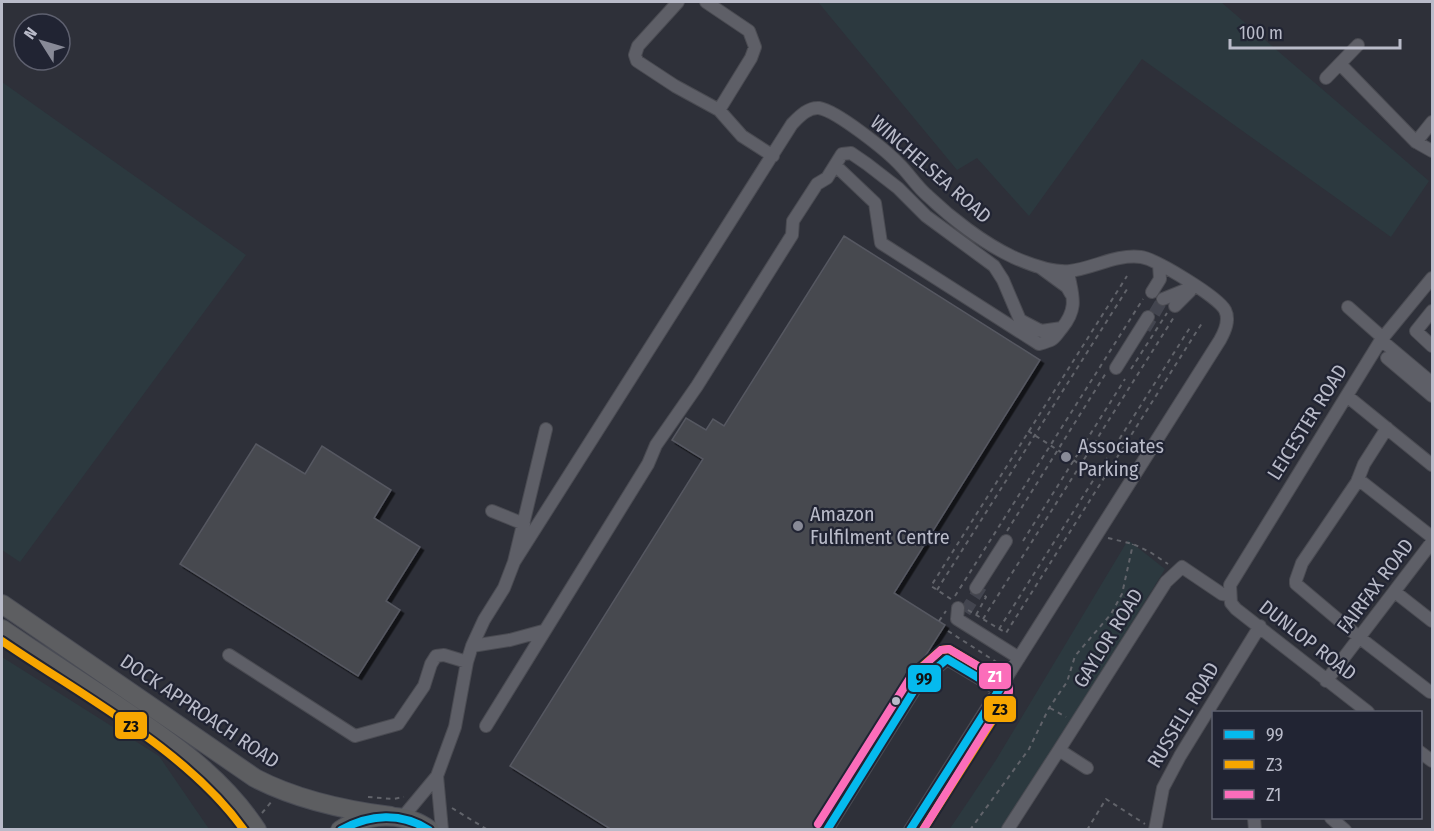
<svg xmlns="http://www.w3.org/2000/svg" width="1434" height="831" font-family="'Fira Sans Condensed',sans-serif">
<defs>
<filter id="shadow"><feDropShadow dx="3.5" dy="3.5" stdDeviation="0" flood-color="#0009"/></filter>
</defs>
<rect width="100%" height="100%" fill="#2e3039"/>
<path fill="#2c393f" d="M818 2H1221L1429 181 1391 237 1142 59 1029 216 977 158 957 170Z
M2 82 246 255 20 562 2 550Z
M1128 540 1165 569 1005 829 949 830 996 760Z
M2 657 159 756 209 829H2Z"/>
<path fill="#464850" stroke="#565861" stroke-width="1.5" filter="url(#shadow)" d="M844 236 1040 360 894 593 945 625 815 830H612L510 766 703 459 672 440 686 418 706 430 713 419 724 426Z
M256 444 305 474 322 446 391 490 374 518 420 547 386 601 400 610 358 676 180 564Z"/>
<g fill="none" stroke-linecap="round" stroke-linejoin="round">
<path stroke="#43454f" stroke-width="12" stroke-dasharray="12 6" stroke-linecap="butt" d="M1145 329 1163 299
M965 612 984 582"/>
<defs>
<path id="minor" d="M678 2 638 46 635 55 637 61 675 86 719 110 742 136 773 156
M706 2 749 31 755 47 751 58 719 110
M1340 64 1416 142 1432 151
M1326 78 1358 45
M1416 142 1432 122
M835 165 875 203 881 243 1039 344C1056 339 1052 340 1062 328 1079 307 1072 295 1068 272
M1041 268 1067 287 1071 294
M1152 292 1160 279 1159 264
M1163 299 1195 286
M1175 306 1190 291
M1348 307 1383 338
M1432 311 1416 331 1432 346
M1381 340 1432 383
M1387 358 1432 396
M1116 368 1148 317
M1347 396 1432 465
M1387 428 1364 464 1357 482 1302 563 1296 580V584L1360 638 1430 692H1432
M1358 479 1432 537
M492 511 524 524
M514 562 792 124C799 117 808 107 819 108 837 111 887 151 900 165 910 175 917 187 928 196 951 218 983 243 1013 257 1029 264 1051 273 1070 271 1094 268 1116 254 1141 257 1156 259 1218 297 1225 310 1230 320 1225 331 1220 340L910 830
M976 588 1006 541
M1395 592 1432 621
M958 608 957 619 1019 658
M472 646 510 640 543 631
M229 655 355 736 398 724 424 686 431 664 436 656 444 655 467 662
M1326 681 1432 542
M1368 712 1236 609 1231 603 1230 585 1381 340 1432 278
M486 726 648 464 656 445 697 386 792 235 793 221 817 184 827 178 842 154 851 153 867 164 898 188 926 216 994 266 1003 280 1020 320 1041 331 1062 328
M1420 752 1432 761
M1087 768 1059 750 1166 582 1182 567 1222 594 1229 595
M437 776 442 830
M402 818 437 776 455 727 467 662 472 646 484 620 504 588 514 562 546 429
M1254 818 1255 830
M1331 818 1345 830
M1008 829 1059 750
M827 830 918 684 947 659 999 690
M1155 830 1163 788 1180 756 1260 626"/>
<path id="highway" d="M2 604 255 778C297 800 344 810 391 816
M2 629C37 653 73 676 109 700 164 737 220 773 257 830
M340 830C366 813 405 811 430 830"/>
</defs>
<use href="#minor" stroke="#4a4b52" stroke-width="14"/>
<use href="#highway" stroke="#4a4c55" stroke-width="20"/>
<path stroke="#61636a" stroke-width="2" stroke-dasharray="4.5 4.5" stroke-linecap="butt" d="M1131 369 1167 313
M1028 431 1103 479
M1007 531 1106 373
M1108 538 1133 544 1150 552 1168 564
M1023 541 1125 379
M937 590 1129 286
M955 596 1143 299
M951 599 931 586 1127 276
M968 610 1006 633 1202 323
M976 615 986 597 984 595
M983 619 1174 317
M939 621 946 611
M999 629 1191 326
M948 631 1001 665
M1050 708 1066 717
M368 797 393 799 404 797
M452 808 488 830
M262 813 272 801
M970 830 1029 749 1049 708 1067 682 1075 656 1111 614 1122 594 1133 544
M1087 830 1106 799 1145 824"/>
<use href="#minor" stroke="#5e5f67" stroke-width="12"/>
<use href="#highway" stroke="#5d5e61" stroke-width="18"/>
<defs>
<path id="bus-1" d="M341 830C370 814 401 812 429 830
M827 830 918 684 947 659 999 690
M910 830 999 690"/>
<path id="bus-2" d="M2 641C82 696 187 750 244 830
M911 676 941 650 949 649 1005 682 1009 690 1008 696 923 830"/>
<path id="bus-3" d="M818 824 910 678 941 650 949 649 1005 682 1009 687V692L923 830"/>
</defs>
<use href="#bus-1" stroke="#212433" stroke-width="12"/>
<use href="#bus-2" stroke="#212433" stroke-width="12"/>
<use href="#bus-3" stroke="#212433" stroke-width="12"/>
<use href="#bus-1" stroke="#05baee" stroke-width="8"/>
<use href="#bus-2" stroke="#f7a600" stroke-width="8"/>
<use href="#bus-3" stroke="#fb6dba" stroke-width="8"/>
</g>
<g fill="#888a97" stroke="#212433" stroke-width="2">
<circle cx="1066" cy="457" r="6"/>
<circle cx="798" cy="526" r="6"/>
</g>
<circle fill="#b9bbc9" stroke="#212433" stroke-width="2" cx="896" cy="701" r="5"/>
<g text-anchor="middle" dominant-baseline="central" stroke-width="4.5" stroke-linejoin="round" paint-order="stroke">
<g font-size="20" fill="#b9bbc9" stroke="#212433">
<text transform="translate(931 169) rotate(41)">WINCHELSEA ROAD</text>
<text transform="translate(1307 422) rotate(-58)">LEICESTER ROAD</text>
<text transform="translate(1375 586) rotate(-53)">FAIRFAX ROAD</text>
<text transform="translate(1108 638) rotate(-58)">GAYLOR ROAD</text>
<text transform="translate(1308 640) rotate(38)">DUNLOP ROAD</text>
<text transform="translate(200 711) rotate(34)">DOCK APPROACH ROAD</text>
<text transform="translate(1183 715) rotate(-59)">RUSSELL ROAD</text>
</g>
<g font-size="20" fill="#b9bbc9" stroke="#212433" text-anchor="start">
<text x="1078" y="446">Associates<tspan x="1078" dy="23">Parking</tspan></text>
<text x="810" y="514">Amazon<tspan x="810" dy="23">Fulfilment Centre</tspan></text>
</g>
</g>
<g stroke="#212433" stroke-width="2">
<rect x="978" y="662" width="34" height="28" rx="6" fill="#fb6dba"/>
<rect x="907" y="664" width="35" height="29" rx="6" fill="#05baee"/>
<rect x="983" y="695" width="34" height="28" rx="6" fill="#f7a600"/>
<rect x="114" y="711" width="34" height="29" rx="6" fill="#f7a600"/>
</g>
<g font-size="16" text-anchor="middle" font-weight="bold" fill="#fff">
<text x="995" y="682">Z1</text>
</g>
<g font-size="16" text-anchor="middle" font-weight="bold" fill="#111">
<text x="924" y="684">99</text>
<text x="1000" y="715">Z3</text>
<text x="131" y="732">Z3</text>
</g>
<rect width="1434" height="831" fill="none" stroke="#b9bbc9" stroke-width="6"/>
<rect x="1212" y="711" width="210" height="108" fill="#212433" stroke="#5e606f" stroke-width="1.5"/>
<rect x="1224" y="730" width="30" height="9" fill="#05baee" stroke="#5e606f" stroke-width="1.5"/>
<text x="1266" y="741" font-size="18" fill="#b9bbc9">99</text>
<rect x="1224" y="760" width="30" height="9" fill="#f7a600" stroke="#5e606f" stroke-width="1.5"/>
<text x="1266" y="771" font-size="18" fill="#b9bbc9">Z3</text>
<rect x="1224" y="790" width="30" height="9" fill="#fb6dba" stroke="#5e606f" stroke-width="1.5"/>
<text x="1266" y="801" font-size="18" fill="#b9bbc9">Z1</text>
<g transform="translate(42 42) rotate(307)"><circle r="28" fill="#212433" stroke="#5e606f" stroke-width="1.5"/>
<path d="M0-4.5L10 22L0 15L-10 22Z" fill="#888a97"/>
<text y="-9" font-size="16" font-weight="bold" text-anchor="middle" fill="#b9bbc9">N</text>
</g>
<path d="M1230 39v9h170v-9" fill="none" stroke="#b9bbc9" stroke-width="3"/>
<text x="1239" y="39" font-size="18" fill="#b9bbc9" stroke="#212433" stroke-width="4.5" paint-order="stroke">100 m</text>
</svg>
